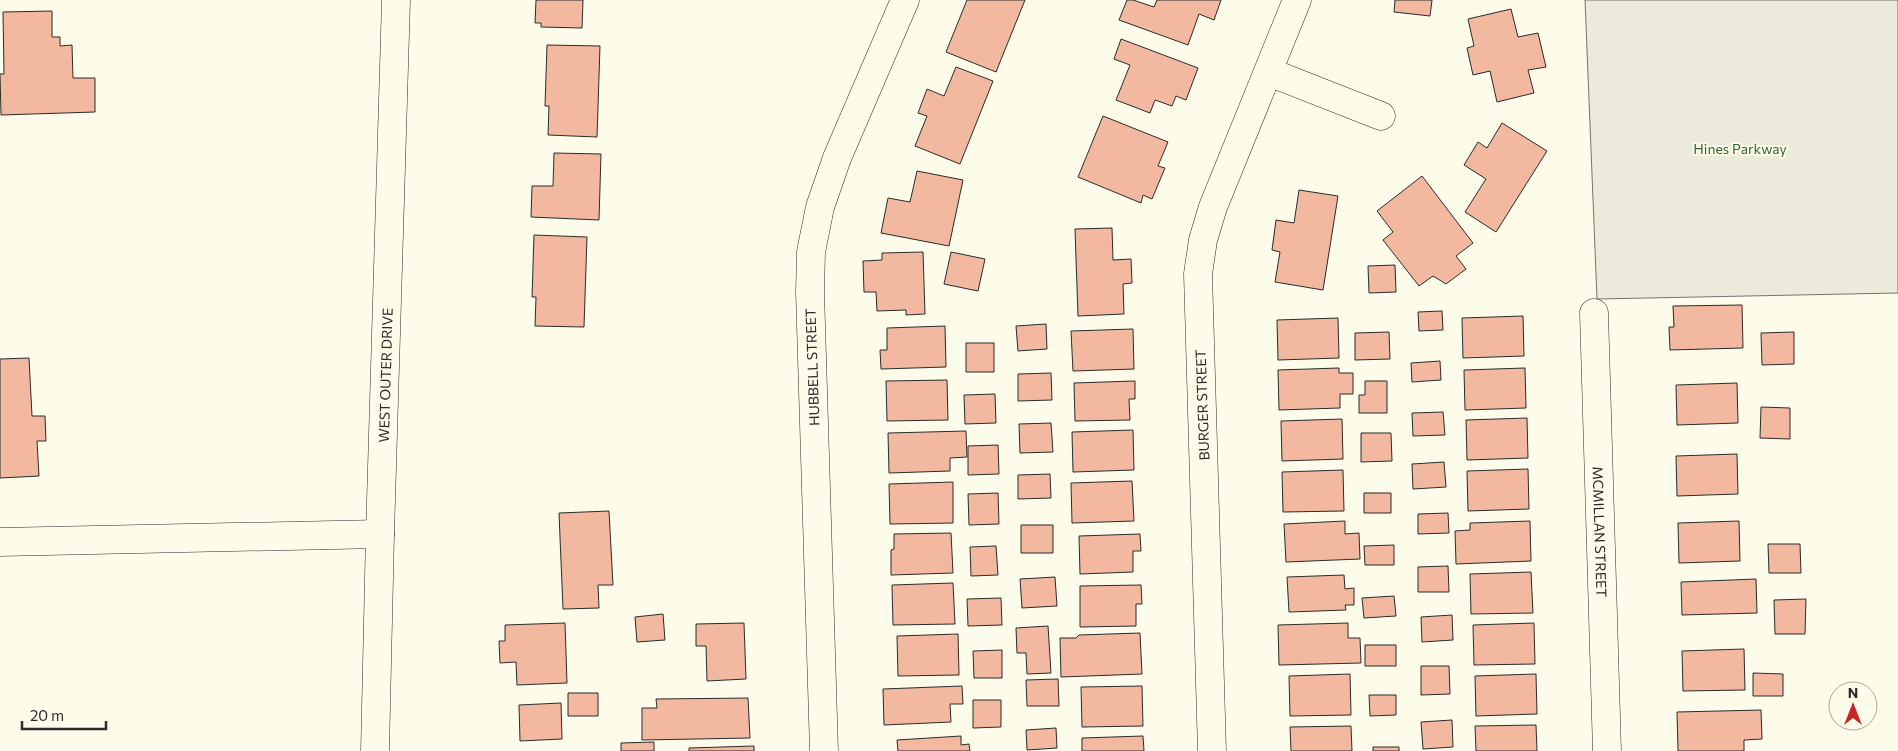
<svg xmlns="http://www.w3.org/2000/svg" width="1898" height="751" font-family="Commissioner,sans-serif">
<rect width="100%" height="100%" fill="#fdfbea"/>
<path fill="#ecebdb" stroke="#74746e" d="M1585 0H1898V293L1597 299Z"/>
<path fill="#f2b8a0" stroke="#2b2b2b" d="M536 0H583L582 28 541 27V23H535Z
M967 0H1025L996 72 946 52Z
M1127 0H1133L1154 7 1157 0H1221L1214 20 1199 14 1188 45 1119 20Z
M1395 0H1432L1430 16 1394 12Z
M1511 9 1518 37 1538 33 1546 67 1528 70 1534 93 1497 102 1490 71 1473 75 1467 48 1474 46 1468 19Z
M52 11V37H60V46L72 45 73 78H95V112L1 115 0 74H4L3 12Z
M1121 39 1198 68 1186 100 1176 96 1172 106 1155 100 1150 113 1116 100 1130 65 1114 59Z
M547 45 600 46 597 137 548 135 549 106H545Z
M956 67 993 81 960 164 915 146 927 116 918 113 927 89 944 96Z
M1103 116 1168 142 1158 166 1165 168 1152 199 1143 195 1141 203 1078 177Z
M1502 123 1547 151 1496 232 1465 212 1486 179 1464 165 1478 142 1487 148Z
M554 153 601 154 599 220 531 217 532 186H553Z
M917 171 963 180 949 246 881 233 888 198 910 202Z
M1422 176 1473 243 1456 256 1466 269 1446 284 1433 276 1419 286 1383 240 1393 232 1377 211Z
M1299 190 1338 196 1323 290 1275 282 1280 252 1272 250 1276 220 1294 223Z
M1112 228 1113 260 1131 259 1132 283 1123 284 1124 314 1078 316 1075 229Z
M534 235 587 237 584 327 535 326 536 297H532Z
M923 252 925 314 906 315V310L877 311 876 292H864L863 261 882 260V253Z
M951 252 985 259 978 291 944 284Z
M1395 265 1396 292 1369 293 1368 266Z
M1742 305 1743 348 1670 350 1669 327H1674L1673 306Z
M1442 311 1443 330 1419 331 1418 312Z
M1523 316 1524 356 1463 358 1462 318Z
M1338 318 1339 358 1278 360 1277 320Z
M1046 324 1047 349 1018 351 1016 326Z
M945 326 946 367 881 369 880 350H887V328Z
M1133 329 1134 369 1073 371 1071 331Z
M1389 332 1390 359 1355 360V333Z
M1794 332V364L1762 365 1761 333Z
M966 343H994V372H966Z
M29 358 32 416H45L46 441H37L39 476 0 478V359Z
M1440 361 1441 380 1412 382 1411 363Z
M1339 368V373H1353V394H1340V408L1279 410 1278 370Z
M1525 368 1526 408 1465 410 1464 370Z
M1051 373 1052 400 1018 401V374Z
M947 380 948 420 887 421 886 381Z
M1135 381V399H1129L1130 420 1075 421 1074 383Z
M1365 381H1387V413H1359V395H1365Z
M1737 383 1738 423 1677 425 1676 385Z
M995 394 996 423 965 424 964 395Z
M1761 407 1790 408V439L1760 438Z
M1443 412 1445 435 1413 436 1412 413Z
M1527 418 1528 458 1467 460 1466 420Z
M1342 419 1343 459 1282 461 1281 421Z
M1051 423 1053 452 1020 453 1019 424Z
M1133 430 1134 470 1073 472 1072 432Z
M966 431 967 457 950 458V471L889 473 888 433Z
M1361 433H1391L1392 461 1361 462Z
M998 445 999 474 968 475V446Z
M1737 454 1738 494 1677 496 1676 456Z
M1444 462 1446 487 1413 489 1412 464Z
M1528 469 1529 509 1468 511 1467 471Z
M1343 470 1344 511 1283 512 1282 472Z
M1050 474 1051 498 1018 499V475Z
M1132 481 1134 521 1072 523 1071 483Z
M953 482V523L890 524 889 484Z
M998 493 999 524 969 525 968 494Z
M1364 493H1391V513H1364Z
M609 511 613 585H598L599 608 563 609 559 513Z
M1448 513 1449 533 1418 534V514Z
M1345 521V534L1359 533 1360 559 1286 562 1284 524Z
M1530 521 1531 561 1456 564 1455 531 1470 530V523Z
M1739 521 1740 561 1679 563 1678 523Z
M1021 525H1053V553H1021Z
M951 533 953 573 891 575V550L894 549V534Z
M1140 534 1141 551H1133V572L1080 574 1079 536Z
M1768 544H1800L1801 573H1769Z
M1394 545V565H1365L1364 546Z
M996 546 998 575 971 576 970 547Z
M1448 566 1449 592H1418V567Z
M1531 572 1533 613 1471 614 1470 574Z
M1344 575 1345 589 1354 588V605H1345L1346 610 1289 612 1287 577Z
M1055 577 1057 606 1022 608 1020 579Z
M1756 579 1757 613 1682 615 1681 582Z
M953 583 955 624 893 625 892 585Z
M1141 585 1142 604H1136V626L1080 627V586Z
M1394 596 1396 616 1364 618 1362 598Z
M1001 598 1002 625 968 626 967 599Z
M1806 599 1805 634H1775L1774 600Z
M663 614 665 640 637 642 635 617Z
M1452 615 1453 640 1422 642 1421 617Z
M565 623 567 683 517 685 516 662 500 663 499 641H505V625Z
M744 623 746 679 707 681 706 646H696V624Z
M1348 623V638H1360L1361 663 1279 665 1278 625Z
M1534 623 1535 664 1474 665 1473 625Z
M1048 626 1051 673 1027 674 1026 653H1017L1016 628Z
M1140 633 1142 674 1061 677 1060 638H1076L1079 635Z
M958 634 959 675 898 676 897 636Z
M1365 645H1396V666H1365Z
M1744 649 1745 690 1683 691 1682 651Z
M1002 650V678H974L973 651Z
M1421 666H1449L1450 694 1421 695Z
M1753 673 1783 674V696H1753Z
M1350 674 1351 715 1290 716 1289 676Z
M1536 674 1537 714 1476 716 1475 676Z
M1058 679 1059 706H1027L1026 680Z
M962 686 963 704H950L951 722 884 725 883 689Z
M1142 686 1143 726 1082 727 1081 687Z
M568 693H598V716H568Z
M1369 695H1396V715L1370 716Z
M748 698 750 738 642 740V708H657L656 699Z
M973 700H1001V727L973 728Z
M561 703 562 739 520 741 519 705Z
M1761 710 1762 739 1744 740V751H1678L1677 712Z
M1452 720 1453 747 1423 749 1421 722Z
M1536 725 1537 751H1476L1475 726Z
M1351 726 1352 751H1291L1290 727Z
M1056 728 1057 748 1027 750 1026 730Z
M961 736V745L969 744 970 751H898L897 740Z
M1143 736 1144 751H1082V738Z
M654 742V751H621V743Z
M754 746V751H689V748Z
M1373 747H1399V751H1373Z"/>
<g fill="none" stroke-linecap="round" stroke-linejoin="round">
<defs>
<g id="minor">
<path d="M1269 72 1381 116"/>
<path id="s1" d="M1594 313 1607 751"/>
<path d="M0 542 380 534"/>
<path d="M824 751 810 292 811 252 820 207 837 158 905 0"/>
<path d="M1212 751 1198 274 1203 240 1213 207 1297 0"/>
</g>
<g id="major">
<path id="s2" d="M375 751 380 534 396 0"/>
</g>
</defs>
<use href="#minor" stroke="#2b2b2b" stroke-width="29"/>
<use href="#major" stroke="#2b2b2b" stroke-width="29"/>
<use href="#minor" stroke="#fdfbea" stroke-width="28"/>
<use href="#major" stroke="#fdfbea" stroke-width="28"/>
</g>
<g text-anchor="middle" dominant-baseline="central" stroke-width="4" stroke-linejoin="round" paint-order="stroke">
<g font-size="14" fill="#34623c" stroke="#fdfbea">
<text x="1740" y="148">Hines Parkway</text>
</g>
<g font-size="14" fill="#2b2b2b" stroke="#fdfbea">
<text transform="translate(812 367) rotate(-92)">HUBBELL STREET</text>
<text stroke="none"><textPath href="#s2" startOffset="376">WEST OUTER DRIVE</textPath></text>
<text transform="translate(1202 405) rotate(-92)">BURGER STREET</text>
<text stroke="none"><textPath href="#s1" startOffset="219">MCMILLAN STREET</textPath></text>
</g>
</g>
<g transform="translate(1853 706)"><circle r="24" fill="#fdfbea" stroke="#a9a89e"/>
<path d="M0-4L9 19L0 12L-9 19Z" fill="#c62828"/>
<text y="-8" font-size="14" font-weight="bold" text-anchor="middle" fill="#2b2b2b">N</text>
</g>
<path d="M22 721v8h84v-8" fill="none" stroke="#2b2b2b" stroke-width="2.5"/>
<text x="30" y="721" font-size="15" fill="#2b2b2b" stroke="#fdfbea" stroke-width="4" paint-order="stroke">20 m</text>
</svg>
